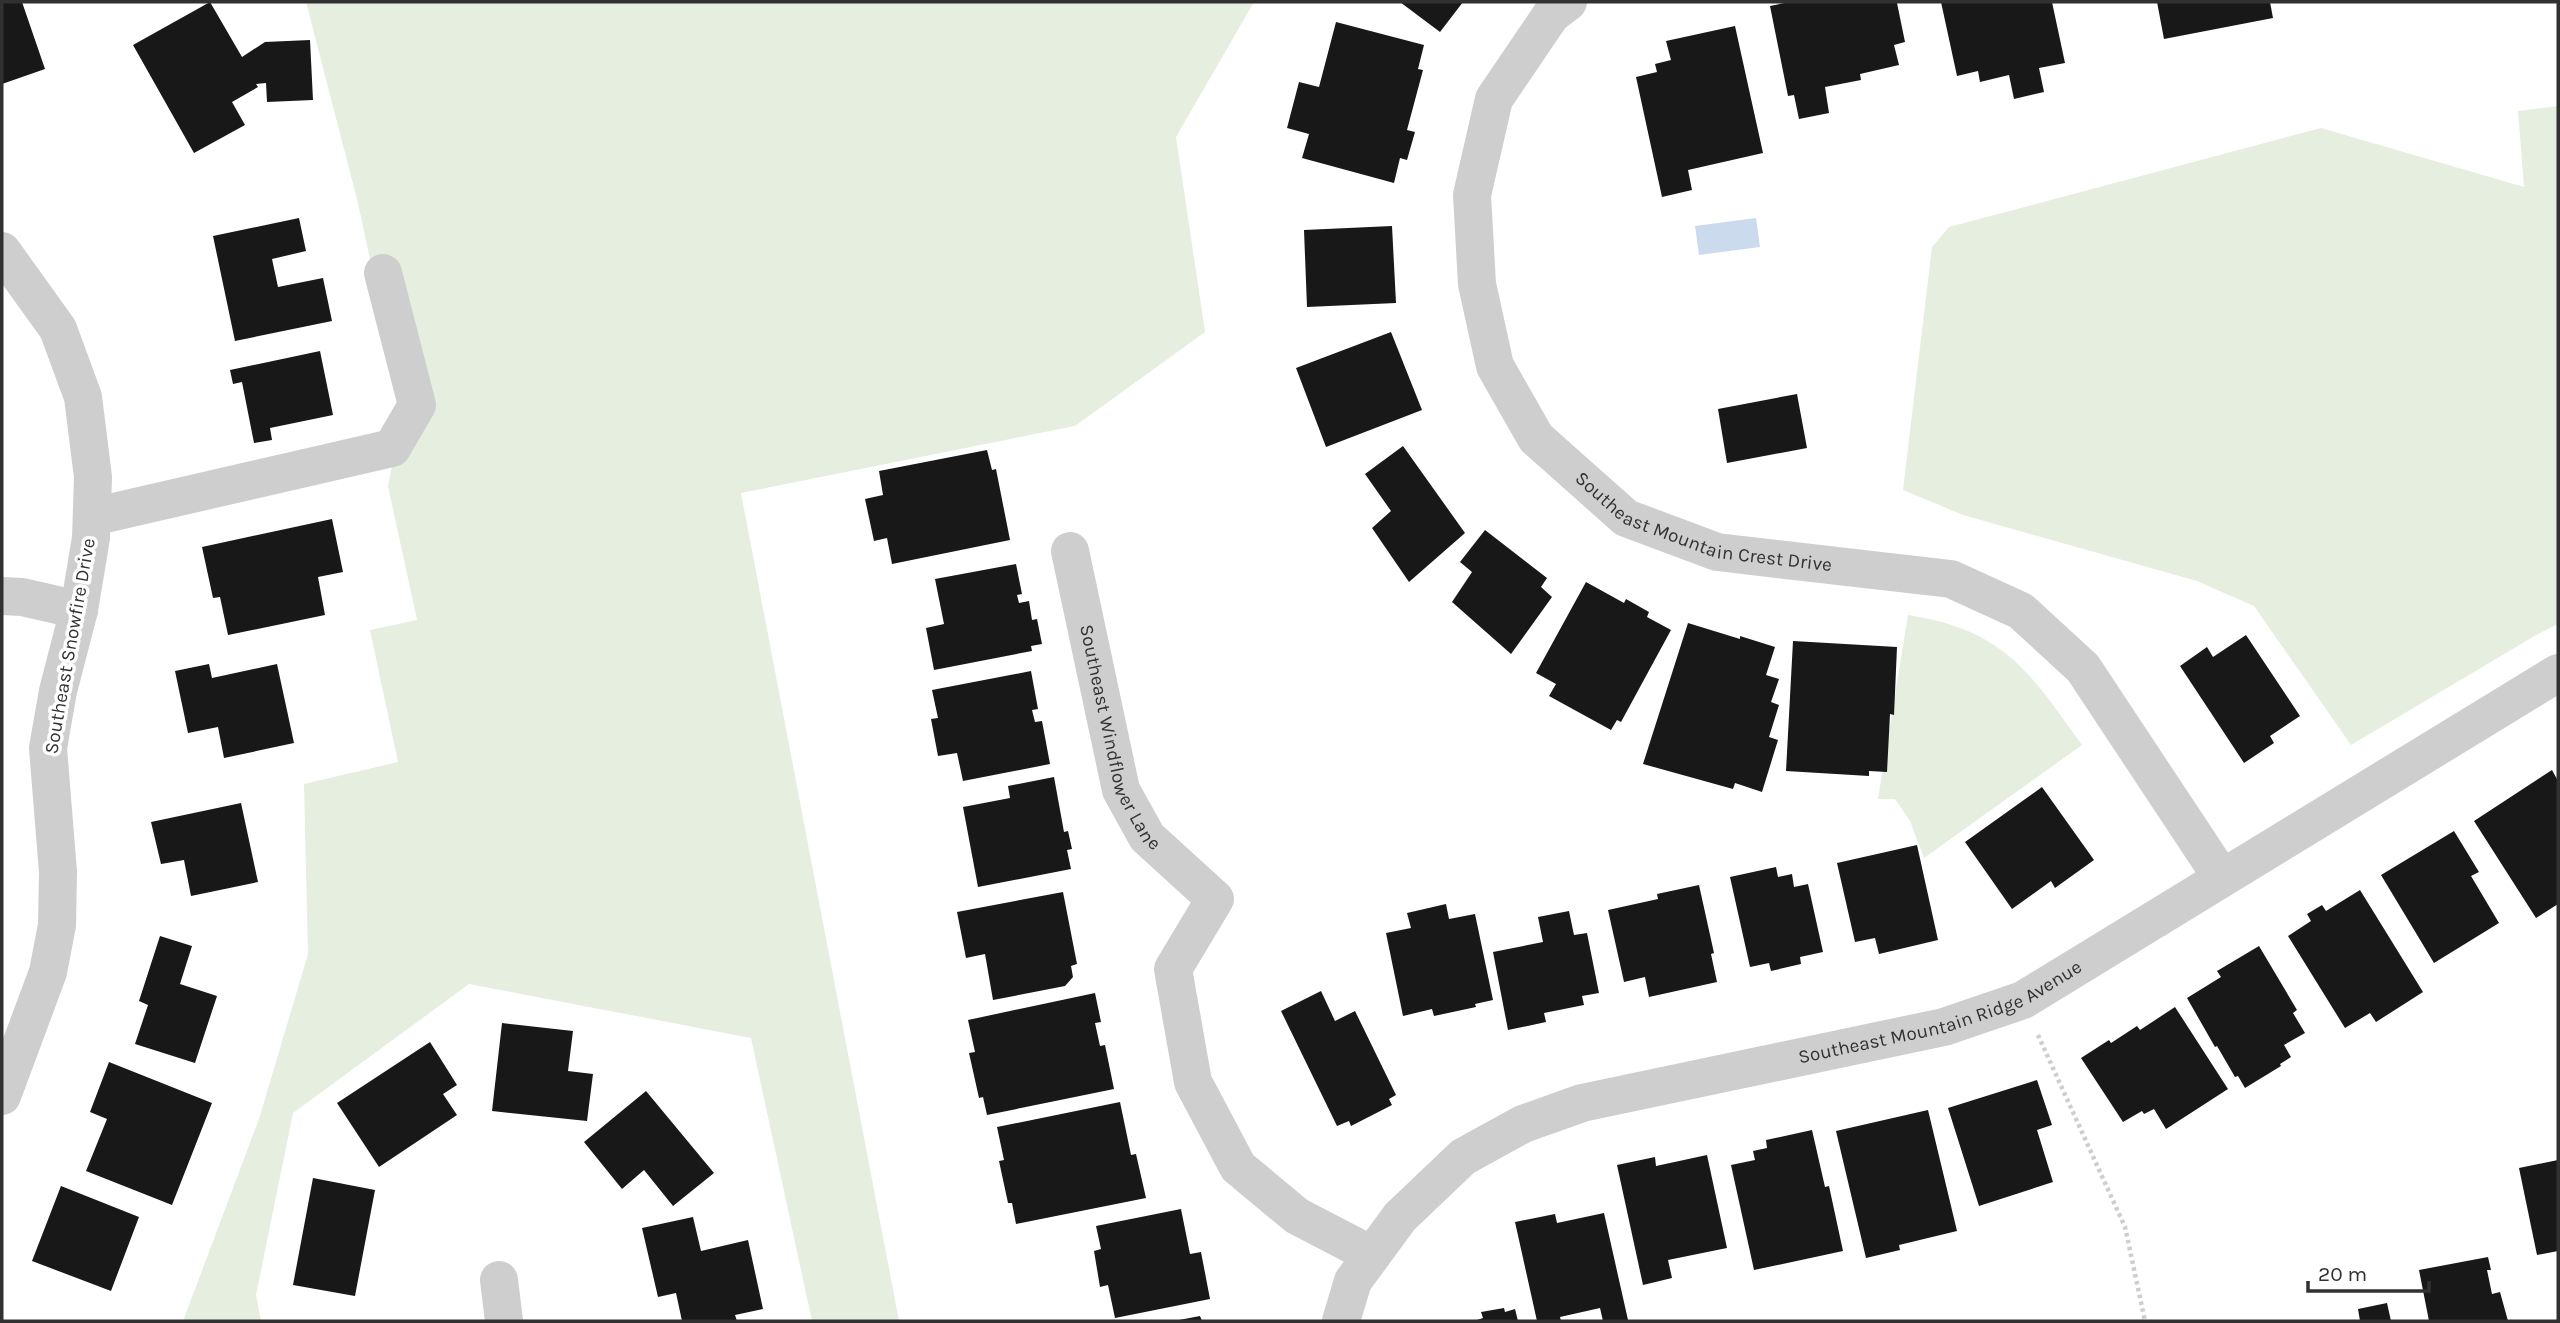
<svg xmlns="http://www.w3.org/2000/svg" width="2560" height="1323" font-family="Karla,sans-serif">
<rect width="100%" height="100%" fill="#fff"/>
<path fill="#e5eedf" d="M306 2H1254L1176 137 1205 332 1075 426 741 493 899 1321H812L751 1038 469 984 293 1113 256 1295 261 1321H183L259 1119 308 954 304 784 398 762 370 630 417 620 388 486 403 413 358 203Z
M2558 106V624L2538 634 2351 745 2254 606 2197 581 1963 515 1903 490 1932 247 1949 227 2321 128 2524 187 2518 111Z
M1908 615C2004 630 2029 671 2082 745L1924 858 1910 821 1895 799H1878Z"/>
<path fill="#ccdaed" d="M1756 218 1760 247 1699 255 1695 226Z"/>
<path fill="#181818" d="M2 2H22L45 69 2 84Z
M210 2 242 57 265 42 310 40 313 100 267 102 266 83 256 84 258 87 232 102 245 125 194 153 133 45Z
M1400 2H1463L1440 32Z
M1789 2 1897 3 1905 42 1894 45 1899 65 1860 74 1861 80 1825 87 1829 113 1799 119 1794 95 1788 96 1770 6Z
M1941 2H2052L2065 63 2039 68 2044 92 2014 99 2009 75 1980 82 1978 71 1957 76Z
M2157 2H2270L2273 18 2164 39Z
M1336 22 1424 45 1418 69 1423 70 1407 130 1415 132 1407 160 1400 158 1394 183 1302 158 1309 134 1287 128 1299 82 1319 87Z
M1735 26 1763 153 1688 170 1692 190 1662 197 1636 77 1657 72 1655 64 1671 60 1666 41Z
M299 218 306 251 272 259 278 287 323 278 332 321 235 341 213 236Z
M1392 226 1396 303 1307 307 1304 230Z
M1391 332 1422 410 1326 447 1296 368Z
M320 351 333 415 270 428 272 440 254 443 242 382 233 384 230 370Z
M1797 394 1807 448 1727 463 1718 409Z
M1403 446 1465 533 1409 582 1372 528 1391 511 1365 474Z
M987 450 992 470 996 469 1010 540 892 564 887 538 874 541 865 499 883 495 879 471Z
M332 519 343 572 318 577 325 615 228 635 220 597 213 598 202 547Z
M1485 530 1547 578 1541 587 1552 597 1511 654 1452 602 1472 572 1460 562Z
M1016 564 1022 594 1017 595 1019 603 1029 601 1032 620 1037 619 1042 644 1031 646 1032 651 934 670 926 628 944 624 935 579Z
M1586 582 1624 603 1626 599 1649 612 1647 617 1671 630 1621 722 1617 720 1611 730 1549 696 1556 684 1536 673Z
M1688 623 1740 639V636L1775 647 1766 675 1779 679 1771 702 1779 705 1769 737 1778 740 1762 792 1735 783 1733 789 1643 764Z
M2246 635 2300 716 2270 736 2274 743 2244 763 2180 666 2207 647 2213 657Z
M1793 641 1897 647 1894 715 1890 714 1887 772 1869 771V776L1786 771Z
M209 664 212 678 277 664 294 743 224 758 218 727 188 733 175 671Z
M1031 671 1038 709 1032 710 1035 722 1042 721 1050 764 963 781 957 753 938 756 931 719 938 718 932 690Z
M2552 770 2558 781V904L2536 918 2474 821Z
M1054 777 1064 832 1068 831 1072 849 1067 850 1071 869 978 887 963 807 1010 798 1008 786Z
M2042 787 2094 860 2055 888 2051 881 2012 909 1965 842Z
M241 803 258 882 191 896 184 860 161 864 151 822Z
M2454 831 2479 872 2471 876 2499 923 2434 963 2381 875Z
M1917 845 1938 940 1879 954 1875 938 1855 942 1837 863Z
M1776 867 1778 877 1792 874 1794 887 1808 884 1823 952 1800 957 1801 964 1771 971 1769 963 1750 967 1730 877Z
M1699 885 1714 953 1711 954 1717 982 1649 997 1645 977 1624 982 1608 910 1658 899 1657 894Z
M2360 890 2423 992 2376 1022 2370 1013 2345 1028 2288 936 2311 921 2307 914 2322 905 2326 911Z
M1063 892 1077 964 1071 966 1073 977 1065 986 993 1000 985 954 966 958 957 912Z
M1446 904 1449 919 1475 914 1493 1000 1475 1004 1476 1007 1434 1016 1432 1009 1403 1016 1386 933 1411 928 1407 913Z
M1569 911 1574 935 1587 933 1599 993 1582 996 1584 1005 1544 1013 1546 1022 1508 1030 1493 952 1543 942 1538 917Z
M160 936 192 946 180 984 217 996 195 1063 135 1044 148 1005 139 1001Z
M2259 946 2297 1010 2293 1013 2305 1033 2284 1045 2291 1057 2280 1064 2281 1066 2245 1088 2238 1076 2235 1077 2217 1046 2215 1047 2187 998 2221 977 2217 971Z
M1321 991 1335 1021 1355 1011 1396 1095 1389 1099 1392 1105 1351 1126 1349 1121 1337 1126 1281 1011Z
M1095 993 1101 1022 1095 1023 1100 1046 1105 1045 1114 1089 987 1115 983 1097 979 1098 969 1053 975 1052 968 1020Z
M2175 1007 2228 1089 2166 1129 2154 1109 2144 1114 2142 1111 2123 1122 2081 1058 2109 1040 2111 1043 2137 1026 2140 1030Z
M502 1023 573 1031 568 1071 593 1074 587 1121 492 1111Z
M430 1042 457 1085 443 1094 457 1115 379 1167 337 1103Z
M109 1062 212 1103 172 1205 86 1171 107 1119 90 1112Z
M2037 1080 2052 1125 2037 1130 2053 1182 1979 1206 1948 1108Z
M646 1091 714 1173 673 1206 644 1170 622 1189 584 1142Z
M1120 1102 1131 1155 1136 1154 1146 1198 1016 1224 1012 1203H1008L999 1161 1004 1160 997 1127Z
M1928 1110 1957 1231 1899 1245 1900 1250 1866 1258 1836 1131Z
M1812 1130 1825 1187 1829 1186 1843 1251 1754 1270 1731 1165 1755 1160 1753 1151 1767 1148 1766 1140Z
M1707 1155 1727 1248 1668 1260 1672 1278 1643 1285 1617 1165 1655 1157 1656 1166Z
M2558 1160V1251L2537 1255 2519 1168Z
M313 1178 375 1190 355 1296 293 1285Z
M61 1186 139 1217 111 1291 32 1261Z
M1181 1209 1190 1254 1201 1252 1210 1299 1115 1318 1108 1285 1100 1287 1094 1251 1101 1249 1096 1226Z
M1604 1213 1628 1320 1603 1321 1600 1308 1560 1317 1561 1321H1537L1515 1222 1555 1214 1557 1223Z
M693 1217 701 1251 748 1240 763 1309 735 1315 737 1321H682L676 1293 658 1297 642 1228Z
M2488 1257 2491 1270H2487L2492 1294 2500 1292 2508 1321H2429L2419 1270Z
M2387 1303 2391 1321H2360L2358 1309Z
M1504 1308 1505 1312 1515 1309 1518 1321H1474L1483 1318 1481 1312Z
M1200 1316 1202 1321H1180L1179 1320Z"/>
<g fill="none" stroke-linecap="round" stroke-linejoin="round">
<path stroke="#cecece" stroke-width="4.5" stroke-dasharray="3.5 3.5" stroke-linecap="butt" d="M2038 1035 2125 1227 2145 1321"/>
<g stroke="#cecece" stroke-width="38">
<path id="s1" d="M1568 2 1551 15 1494 99 1472 195 1477 284 1495 366 1536 438 1626 518 1717 552 1951 579 2021 611 2083 668 2222 878"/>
<path d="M2 251 58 329 83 397 93 477 91 538 79 610 58 691 48 748 58 872 57 925 48 972 2 1096"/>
<path d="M92 517 392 448 417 405 383 273"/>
<path id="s2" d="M1070 551 1121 790 1147 837 1215 899 1173 969 1193 1082 1238 1167 1297 1216 1372 1255"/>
<path d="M2 596 22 597 79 610"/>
<path d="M499 1280 504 1321"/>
<path id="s3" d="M1341 1321 1353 1281 1400 1217 1463 1157 1523 1124 1582 1103 1944 1027 2023 1000 2558 673"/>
</g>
</g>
<g text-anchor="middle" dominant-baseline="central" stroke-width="7" stroke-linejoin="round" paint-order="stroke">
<g font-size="19" fill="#313131" stroke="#fff">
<text stroke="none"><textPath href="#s1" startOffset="672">Southeast Mountain Crest Drive</textPath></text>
<text transform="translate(70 646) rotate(-80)">Southeast Snowfire Drive</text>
<text stroke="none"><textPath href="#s2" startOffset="194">Southeast Windflower Lane</textPath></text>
<text stroke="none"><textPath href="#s3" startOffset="710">Southeast Mountain Ridge Avenue</textPath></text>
</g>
</g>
<rect width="2560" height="1323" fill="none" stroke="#313131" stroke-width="7"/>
<path d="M2308 1281v10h121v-10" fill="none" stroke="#313131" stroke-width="3.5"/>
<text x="2318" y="1281" font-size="21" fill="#313131" stroke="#ffffff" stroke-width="5" paint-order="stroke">20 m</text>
</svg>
